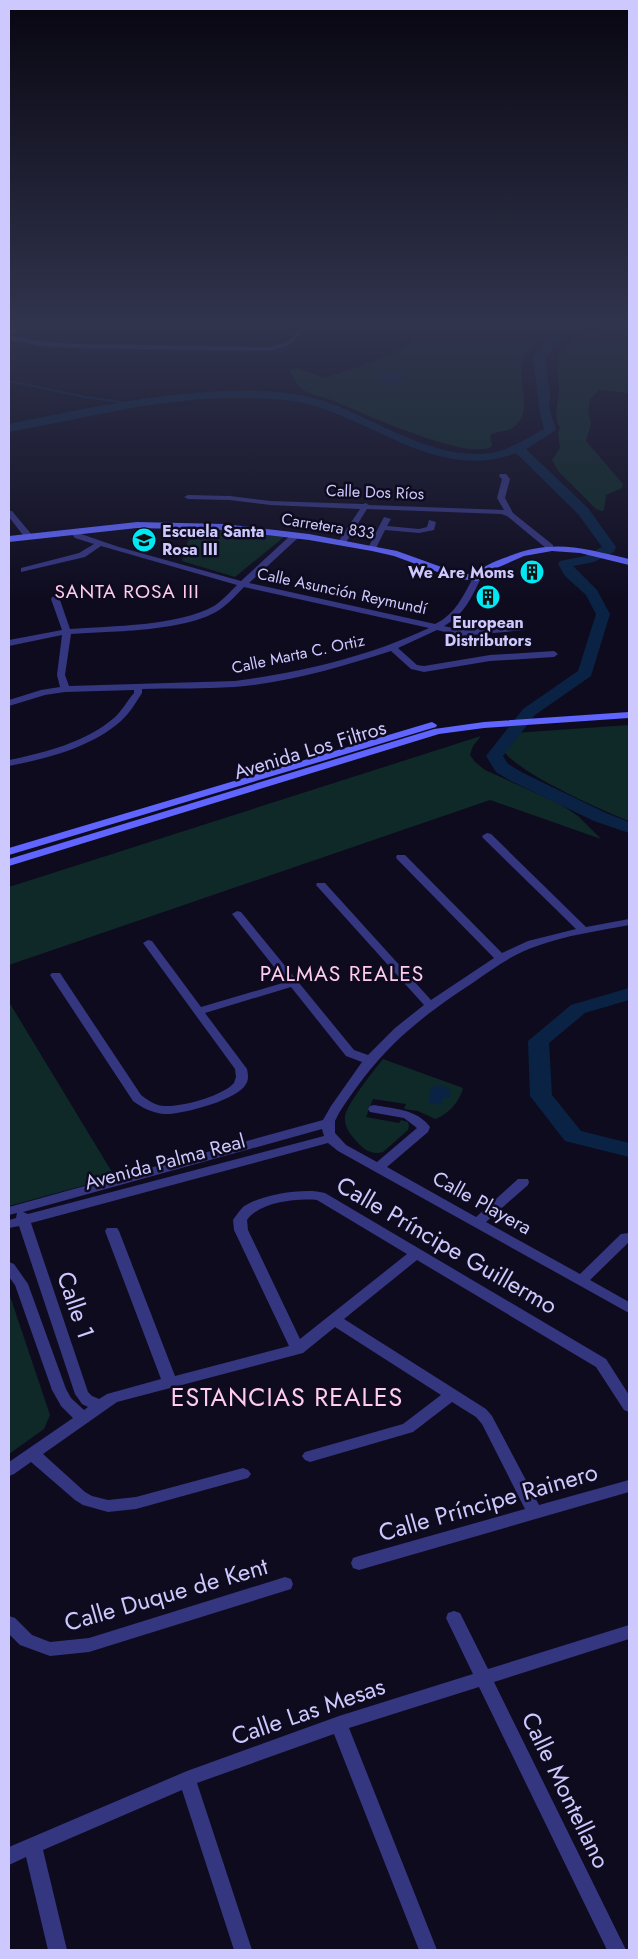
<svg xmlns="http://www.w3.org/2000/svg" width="638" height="1959" font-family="Jost,sans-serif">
<rect width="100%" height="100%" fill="#0e0b1f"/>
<path fill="#0e2927" d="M430 327H552C544 336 531 344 525 355 513 375 535 411 515 426 508 432 498 431 490 435L492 446C471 463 360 412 334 401 325 397 314 396 305 391 298 388 293 376 289 370L297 368 324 378 356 368 405 348Z
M588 332 629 338V393L599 390 590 399 588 412 591 424 586 441 623 484 622 488 606 495 604 510 602 511 596 509 559 472 552 460 560 448 558 433 560 428C552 413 559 405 559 390 559 376 553 362 563 349 569 342 581 337 588 332Z
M192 526 284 537 235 577 182 561Z
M629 725V821C605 812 511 770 502 748V745L514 733Z
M481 736 473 746 470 755 475 762 485 770 560 804 578 816 601 839 490 800 9 965V887Z
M9 1002 115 1177 9 1206Z
M383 1059 463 1088C460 1101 448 1115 435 1119L418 1111 404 1109 406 1104 373 1099 366 1117 399 1123 401 1120 408 1122 409 1126 408 1130 383 1152C373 1155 366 1151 359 1144 352 1137 344 1128 345 1117 345 1106 375 1069 383 1059Z
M9 1293 50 1415 44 1429 9 1454Z"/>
<path fill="#0a2344" d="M389 371 405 374C401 386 390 388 380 382L382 374Z
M435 1085 447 1087 446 1089 451 1090 449 1098 443 1097 441 1105 428 1103 431 1095 428 1091 433 1088Z"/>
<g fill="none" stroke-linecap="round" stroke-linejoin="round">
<path stroke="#0a2344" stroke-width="2" d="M9 381 85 397 135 404"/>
<path fill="#0a2344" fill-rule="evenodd" d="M562 327H574L561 338 545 359 550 395 549 407 556 430 526 449 588 508 616 547 614 552 594 562 573 566 597 590 610 614 591 676 535 715 503 756 508 764 523 773 606 813 629 822V833L594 821 511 781 496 772 486 756 523 709 578 671 596 614 586 595 565 576 558 564 560 561 585 556 602 547 578 514 516 453C441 482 377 422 308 404 289 399 268 399 248 398 166 396 88 418 9 432V424C93 407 177 388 264 391 284 392 305 395 324 401 376 419 438 464 496 452 513 448 529 437 544 429 537 406 537 383 533 359L553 334Z
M629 988V1000L585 1013 549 1043 552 1095 581 1131 629 1143V1157L565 1141 530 1096 528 1041 571 1005Z"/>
<path fill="#353680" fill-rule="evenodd" d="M17 327H25L9 335V331Z
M301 327H308L290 345 269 351 74 348 43 346 9 340V336L43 342 74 344 269 347 286 343Z
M500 474H506L510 479 505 498 513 513 553 545V549H547L507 516 501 514 367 509 345 544H342L338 542 360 509 270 505 230 500 188 499 184 497 188 495 230 496 270 501 363 504 366 503 369 505 504 510 497 498 502 479 499 476Z
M9 511H12L32 535V539H26L9 517Z
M384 517 391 519 387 526 419 529 427 527 429 520 436 522 434 530 419 533 385 530 375 550H369L368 548Z
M71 530H77L81 534 119 547 241 581 293 533H299V537L249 583 435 624C456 614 463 596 474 576H480L481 578C472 597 463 616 444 626L461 630 522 625 525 626V630L461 636 437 630 398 648 417 665 424 666 490 655 554 651 558 654 554 657 490 661 424 672 411 669 391 651C341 667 287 683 234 687 204 689 173 688 142 689V693C136 702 130 713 121 721 92 747 46 759 9 766V760C44 753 86 742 114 718 122 711 127 701 134 693V690L65 692 45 695 9 706V700L41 690 60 687 57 675 62 635 9 646V640L62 630 51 599 52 597 74 592 78 594 60 600 70 629C111 626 179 626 214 606 222 601 230 592 237 585L101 546 85 557 21 572V568L79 553 94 544 75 538 70 532ZM244 587 429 628C367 657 302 672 235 681L69 686 65 675 71 634C111 631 190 632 222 608 230 602 237 594 244 587Z
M487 833 491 834 586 927 629 919V925C598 931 567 935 537 946 513 954 494 968 474 982 413 1022 379 1051 339 1113L335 1121V1133L346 1145 377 1162 417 1128 404 1118 370 1112 368 1109 370 1106 374 1105C394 1109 417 1109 430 1127L428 1132 387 1167 476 1217 518 1179H528L529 1182 528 1185 486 1222 580 1274 621 1234 629 1233V1242L590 1280 629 1302V1313L338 1151 328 1143 31 1223 88 1392 92 1396 99 1399 107 1394 161 1379 105 1231 107 1228H117L119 1231 175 1376 289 1346 234 1230 233 1220C236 1216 239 1211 243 1207 259 1195 305 1187 325 1193L606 1359 629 1395V1412L624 1410 596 1367 417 1260 344 1319 486 1409 492 1416 539 1505 629 1480V1492L359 1570 353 1568 351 1563 353 1558 359 1556 525 1509 482 1424 476 1417 452 1402 413 1432 310 1462 305 1460 302 1456 305 1452 403 1424 441 1395 335 1327 303 1353 117 1402 43 1454 85 1492 92 1496 108 1500 136 1497 243 1468 248 1470 251 1474 248 1478 136 1509 108 1512 83 1505 75 1500 31 1462 14 1474 9 1476V1462L73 1418 61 1406 52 1390 15 1285 9 1277V1262L14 1264 28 1284 66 1389 71 1398 84 1410 88 1407 82 1404 75 1394 19 1226 9 1228V1220L16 1218 17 1213 9 1215V1207L323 1120 331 1106 362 1062 346 1056 291 987 205 1013 247 1069C248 1074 249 1079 246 1084 238 1100 181 1115 164 1114 153 1113 142 1108 133 1101L50 975 52 973H60L141 1095C146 1099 152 1103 158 1105 175 1110 223 1096 234 1083L236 1077 235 1069 143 943 148 940 152 941 201 1007 286 982 232 914 237 911 241 912 354 1050 368 1055 395 1028 424 1005 316 885 317 883H325L431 1000 494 958 397 859 396 857 397 855H405L502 953 528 941 576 929 483 838 482 836ZM322 1129 324 1136 28 1214 23 1212ZM317 1200 407 1254 300 1339 248 1230 247 1220C260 1202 296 1198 317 1200Z
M285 1577 291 1579 293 1584 291 1589 89 1652 50 1656 20 1645 9 1634V1616L15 1618 32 1635 50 1642 89 1638Z
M454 1611 460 1613 488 1669 629 1625V1639L494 1682 626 1950H607L479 1687 349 1728 437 1950H419L334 1734 197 1783 252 1950H234L182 1790 43 1850 67 1950H48L26 1857 9 1865V1847L187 1771 339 1716 473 1674 446 1618 448 1613Z"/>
<path fill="#6065ff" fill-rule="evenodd" d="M137 522 224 524 309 534 397 551 458 573 475 575C482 566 494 562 504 558 553 538 581 548 629 559V565L580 553 552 551 524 556 492 570 477 581 454 578 394 556 372 551 309 540 224 530 137 528 9 542V536Z
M629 712V718L484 728 439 734 9 866V859L434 729 484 722Z
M432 722 437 725 436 727 9 855V848Z"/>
</g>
<linearGradient id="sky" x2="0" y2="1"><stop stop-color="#080611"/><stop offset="0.54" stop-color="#30344d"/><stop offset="1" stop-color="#30344d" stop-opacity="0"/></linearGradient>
<rect width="638" height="601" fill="url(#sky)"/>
<defs>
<symbol id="school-disc" viewBox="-11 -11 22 22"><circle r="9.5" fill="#00e8f4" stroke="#0e0b1f"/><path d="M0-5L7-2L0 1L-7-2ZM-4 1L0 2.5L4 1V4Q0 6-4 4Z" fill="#111"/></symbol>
<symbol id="building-disc" viewBox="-11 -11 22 22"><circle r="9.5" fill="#00e8f4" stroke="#0e0b1f"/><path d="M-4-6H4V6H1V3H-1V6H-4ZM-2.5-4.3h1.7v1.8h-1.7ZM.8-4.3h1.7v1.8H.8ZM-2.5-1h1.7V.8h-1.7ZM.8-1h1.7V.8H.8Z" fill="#111"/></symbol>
</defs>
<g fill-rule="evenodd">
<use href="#school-disc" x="130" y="526" width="28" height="28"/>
<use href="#building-disc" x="518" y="558" width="28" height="28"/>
<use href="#building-disc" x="474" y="583" width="28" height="28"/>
</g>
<g text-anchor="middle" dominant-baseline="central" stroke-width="5" stroke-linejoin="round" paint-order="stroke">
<g font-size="16" fill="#cdc9ff" stroke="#0e0b1f">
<text transform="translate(375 492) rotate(2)">Calle Dos Ríos</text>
<text transform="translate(328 526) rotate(9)">Carretera 833</text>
<text transform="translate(342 591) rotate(12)">Calle Asunción Reymundí</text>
<text transform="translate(298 654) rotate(-12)">Calle Marta C. Ortiz</text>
</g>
<g font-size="16" font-weight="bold" fill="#cdc9ff" stroke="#0e0b1f" text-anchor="start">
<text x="162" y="531">Escuela Santa<tspan x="162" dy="18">Rosa III</tspan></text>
<text x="514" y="572" text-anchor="end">We Are Moms</text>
<text x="488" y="622" text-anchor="middle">European<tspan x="488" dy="18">Distributors</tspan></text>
</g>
<g font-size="19" letter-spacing="1" fill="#ffcbef" stroke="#0e0b1f">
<text x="127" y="591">SANTA ROSA III</text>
</g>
<g font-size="20" fill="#cdc9ff" stroke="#0e0b1f">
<text transform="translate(310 750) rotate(-17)">Avenida Los Filtros</text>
<text transform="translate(165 1162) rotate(-15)">Avenida Palma Real</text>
<text transform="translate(482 1203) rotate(29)">Calle Playera</text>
</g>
<g font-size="21" letter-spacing="1" fill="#ffcbef" stroke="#0e0b1f">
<text x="342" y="974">PALMAS REALES</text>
</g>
<g font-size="24" fill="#cdc9ff" stroke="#0e0b1f">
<text transform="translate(447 1245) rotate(30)">Calle Príncipe Guillermo</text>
<text transform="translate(76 1305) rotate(71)">Calle 1</text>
<text transform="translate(488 1502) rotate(-16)">Calle Príncipe Rainero</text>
<text transform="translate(166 1594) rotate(-16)">Calle Duque de Kent</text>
<text transform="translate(308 1711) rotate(-19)">Calle Las Mesas</text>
<text transform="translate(566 1790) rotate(64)">Calle Montellano</text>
</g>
<g font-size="25" letter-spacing="1" fill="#ffcbef" stroke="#0e0b1f">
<text x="287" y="1397">ESTANCIAS REALES</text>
</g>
</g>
<rect width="638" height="1959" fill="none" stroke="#cdc9ff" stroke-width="20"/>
</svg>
